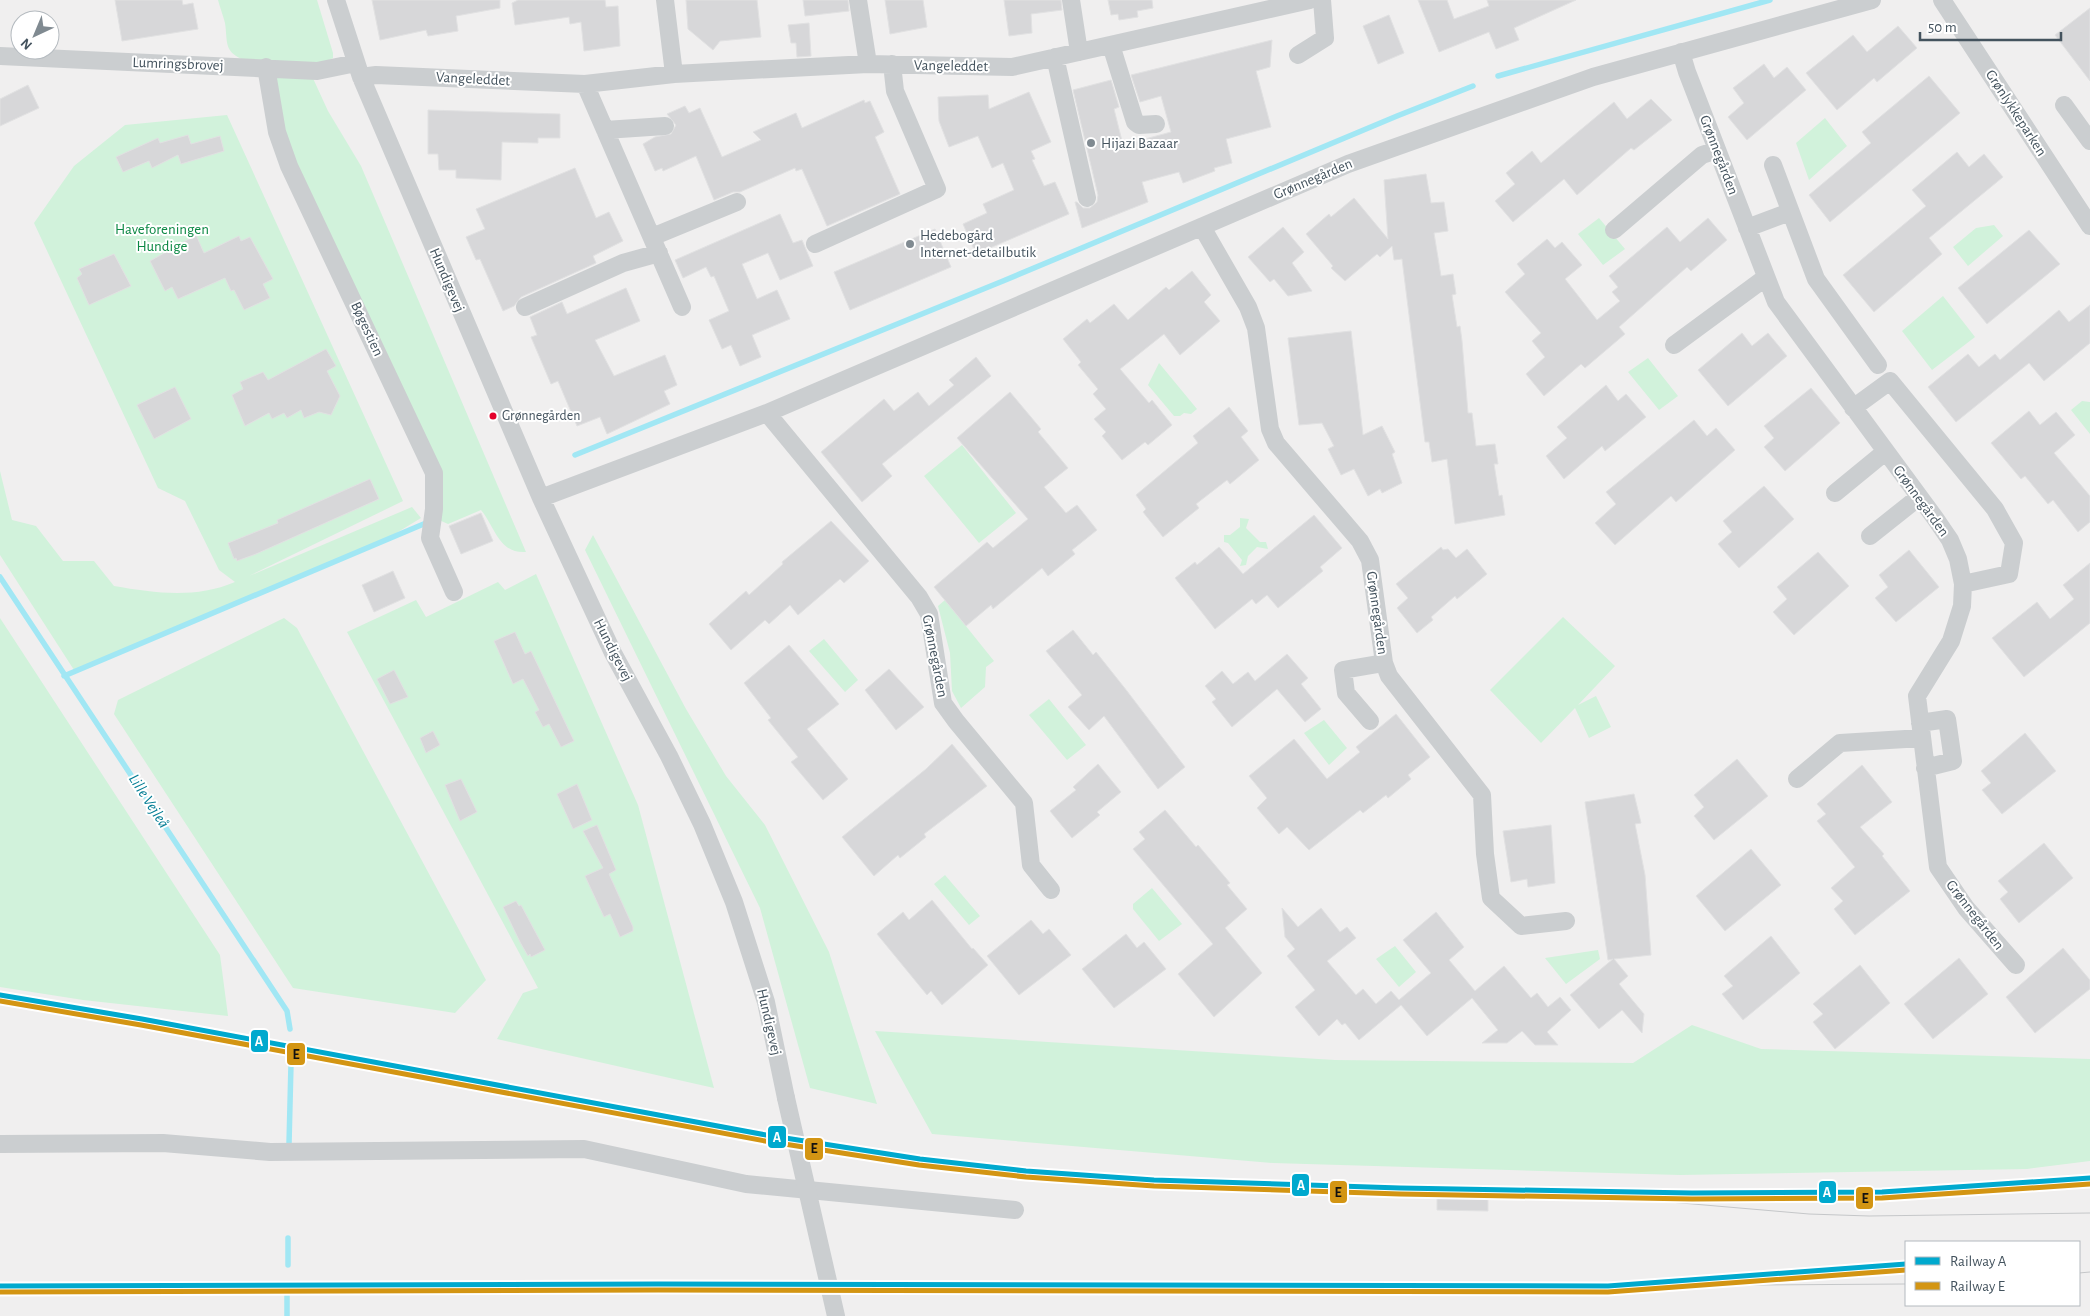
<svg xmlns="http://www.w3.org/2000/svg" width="2090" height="1316" font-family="'Alegreya Sans',sans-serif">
<rect width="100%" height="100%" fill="#f0efef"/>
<path fill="#d1f2db" d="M218 0H317L333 53V58L323 63 246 61C223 52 228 43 225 23 223 15 220 8 218 0Z
M271 72 311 74 328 111 361 166 526 552C499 554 495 527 481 510L448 524 439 520 436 483 301 178 284 131Z
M227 115 403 501 249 576 412 507 421 518 393 535 74 670 0 555V471L12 520 36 526 63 561H94L114 586C155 593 195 599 235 582L219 570 185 501 158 488 34 223 74 166 125 125Z
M1825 118 1847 146 1809 180 1796 143Z
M1599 218 1625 249 1603 265 1578 234Z
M1994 225 2003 236 1968 266 1953 247 1976 228Z
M1943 296 1975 337 1932 370 1902 331Z
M1648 358 1678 396 1659 410 1628 372Z
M1159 363 1197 409 1191 414 1184 413 1180 416H1174L1148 385Z
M2082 401 2090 402V434L2071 410Z
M962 445 1016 513 979 543 924 476Z
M1240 518 1249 519 1246 528 1260 542H1266L1268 549 1257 547 1248 556 1246 565 1240 566 1242 560 1228 543 1224 542V535H1230L1240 527Z
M593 535 686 709 726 776 765 825 829 952 877 1104 810 1088 760 908 585 550Z
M536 574 638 805 714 1088 497 1039 523 993 538 988 347 632 416 600 426 617 498 582 505 590Z
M945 600 994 661 986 667 985 687 961 708 952 691 950 653 938 606Z
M1563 617 1615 666 1578 705 1596 696 1611 727 1589 738 1575 708 1541 743 1490 690Z
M0 618 220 955 228 1016 83 1000 0 987Z
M284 618 297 628 486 980 455 1013 293 988 114 714 118 700Z
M824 639 858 680 845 692 809 651Z
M1049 699 1086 745 1067 760 1029 715Z
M1324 720 1347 748 1329 765 1304 733Z
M945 875 980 916 969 925 934 884Z
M1152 888 1182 924 1159 941 1133 909V904Z
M1395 946 1416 972 1399 987 1376 959Z
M1598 950 1600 959 1566 984 1545 958Z
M1692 1025 1761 1049 2090 1059V1161L2027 1169 1680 1175 1273 1163 932 1134 875 1031 1335 1060 1633 1063Z"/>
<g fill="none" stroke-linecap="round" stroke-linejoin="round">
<path stroke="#a1e7f4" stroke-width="5.5" d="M1498 76 1770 0
M575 455 1003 281 1397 116 1473 86
M0 577 287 1011 290 1029
M64 676 426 523
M289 1144 291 1064
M288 1265V1238
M287 1316V1296"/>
</g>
<path fill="#d7d7d9" stroke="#e1e1e2" d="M115 0H182L183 5 193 3 198 29 122 41Z
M372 0H500V8L456 16 458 31 428 36 426 30 380 40Z
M518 0H605L606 7 618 6 620 46 584 51 581 22 570 24 569 17 515 25 512 3Z
M686 0H757L761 37 720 41 713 50 688 29Z
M803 0H848L849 11 805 16Z
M885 0H923L927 27 890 34Z
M1004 0H1061L1062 10 1031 14 1032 33 1009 36Z
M1108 0H1152L1153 8 1137 11 1138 17 1119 20 1118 14 1111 15Z
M1418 0H1447L1454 19 1489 6 1487 0H1576L1514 28 1519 40 1496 49 1489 32 1439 52Z
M2090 8V81L2055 35Z
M1389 15 1404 53 1378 64 1363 26Z
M809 23 811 56 797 57 796 43H791L788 25Z
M1898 26 1917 48 1877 82 1874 78 1837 110 1806 73 1853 35 1867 52Z
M1272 40 1270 67 1256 71 1271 127 1226 139 1232 163 1214 168 1215 171 1183 183 1179 172 1142 182 1148 202 1082 228 1075 202H1077L1083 208H1090L1097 202 1098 195 1073 90 1111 80 1119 107 1114 109 1123 145 1171 132 1161 96 1140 102 1131 75Z
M1764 64 1774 78 1787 67 1806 90 1747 140 1728 117 1744 103 1733 88Z
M1929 76 1960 113 1830 222 1809 195 1871 143 1862 132Z
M28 85 39 108 0 126V99Z
M1029 92 1051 142 1031 151 1035 159 1032 160 1044 186 1055 182 1069 214 976 254 963 224 987 213 983 204 1014 190 1003 163 992 168 978 136 949 147 939 121 938 97 988 95 989 109Z
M1651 99 1672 120 1634 150 1631 148 1577 195 1564 179 1513 222 1495 201 1515 184 1506 173 1532 151 1541 163 1614 102 1627 119Z
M864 100 865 103 870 101 884 132 875 137 900 194 827 226 802 169 796 171 795 168 740 192H733L714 200 696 156 663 171 662 168 655 171 643 144 655 137 671 134 676 125 667 114 685 106 689 113 700 108 722 157 761 140 753 132 796 113 802 128Z
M428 110 560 114V138H538V143L502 142 501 180 456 178V170H439L438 154H428Z
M188 135 191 144 220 136 224 151 181 164 178 155 152 168 149 161 123 172 116 157 158 138 160 143Z
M1957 152 1969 167 1984 154 2003 177 1929 238 1942 254 1874 312 1843 275 1926 206 1912 190Z
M575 168 596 218 609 212 623 241 593 256 596 263 521 297 514 306 503 311 480 259 476 260 466 237 485 229 476 209Z
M1426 174 1431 203 1444 202 1448 231 1434 233 1441 276 1453 274 1456 294 1452 295 1457 327 1460 326 1462 341 1468 413H1472L1476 446 1495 444 1498 464H1494L1499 496 1502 495 1505 515 1455 524 1447 459 1432 462 1429 442H1425L1402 259 1394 260 1392 246 1380 257 1377 254 1345 281 1331 268 1333 266 1306 234 1329 214 1331 217 1354 198 1388 239 1384 180Z
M780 214 793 243 802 240 813 266 780 280 768 253 742 264 757 299 777 290 790 319 752 335 761 357 740 366 731 345 722 349 709 320 729 311 714 276 711 277 706 267 683 278 675 260Z
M1708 218 1727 240 1691 271 1687 267 1619 327 1625 334 1585 368 1581 364 1544 396 1526 374 1545 357 1532 341 1541 333 1505 292 1525 274 1517 264 1547 239 1555 248 1562 242 1582 265 1565 279 1597 320 1620 301 1612 292 1618 287 1609 276 1667 227 1680 242Z
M1283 227 1304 252 1292 263 1312 291 1288 296 1274 279 1270 282 1248 257Z
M935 229 951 267 850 310 834 272Z
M2029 230 2060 264 1987 324 1958 288Z
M196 235 204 253 239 236 241 241 250 237 273 279 263 284 270 298 244 310 234 290 231 291 225 278 178 299 172 287 165 291 150 261Z
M114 254 131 286 89 305 77 278 82 274 79 269Z
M1192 271 1211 295 1204 302 1220 321 1180 355 1164 334 1120 369 1149 403 1152 400 1172 425 1148 445 1145 442 1122 460 1102 436 1106 432 1094 419 1106 409 1093 394 1098 389 1078 365 1081 362 1063 339 1087 319 1090 323 1114 304 1128 320 1166 287 1169 290Z
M626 288 640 321 595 340 614 376 665 355 677 385 664 391 670 404 607 434 600 417 577 426 558 381 551 384 531 337 537 335 530 317 562 302 567 314Z
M2090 305V343L2044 381 2029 363 1956 422 1928 387 1968 354 1979 367 1995 354 2000 360 2059 310 2069 322Z
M1351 331 1363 435 1382 426 1395 452 1392 454 1402 483 1382 493 1380 489 1368 496 1354 469 1341 475 1328 449 1334 446 1322 423 1299 425 1288 338Z
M1742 333 1752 346 1768 333 1787 356 1728 406 1698 370Z
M326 349 336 366 327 371 340 396 331 415 319 412 304 418 301 410 287 418 284 413 272 419 269 413 245 426 232 395 243 389 240 382 263 372 268 380Z
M976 357 991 376 882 464 892 476 862 502 821 452 884 399 894 411 918 392 929 406 954 385 949 380Z
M1606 385 1618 401 1626 394 1646 417 1605 451 1602 446 1564 479 1546 456 1567 438 1557 427Z
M175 387 191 419 154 439 137 405Z
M1811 388 1840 423 1785 471 1764 447 1774 438 1764 426Z
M1010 392 1041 429 1038 432 1068 468 1044 487 1066 513 1077 505 1097 530 1072 550 1075 554 1048 576 1042 568 993 609 991 605 966 626 934 587 987 542 993 548 1028 519 957 438Z
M1229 407 1248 431 1241 437 1259 460 1230 484 1227 480 1196 504 1199 508 1163 537 1143 512 1146 509 1136 495 1198 443 1193 436Z
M2029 411 2040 425 2056 412 2075 435 2054 453 2090 496V522L2078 532 2053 500 2048 504 2025 476 2021 479 1991 443Z
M1694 420 1707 436 1716 428 1735 450 1676 502 1671 496 1615 545 1595 523 1616 504 1606 492Z
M370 479 379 499 256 554 237 561 236 558 234 559 228 543 278 523 277 520Z
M1764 486 1794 519 1739 568 1718 544 1732 532 1723 521Z
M481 513 493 541 461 554 449 526Z
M1314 515 1342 548 1320 567 1323 571 1278 608 1267 595 1256 604 1252 599 1215 629 1175 578 1195 562 1197 565 1219 547 1243 574Z
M831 521 869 561 844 583 840 579 798 615 790 605 769 624 765 620 731 650 709 624 746 591 749 595 783 564 782 562Z
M1441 547 1443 550 1448 549 1456 558 1467 549 1487 574 1457 599 1455 596 1431 617 1433 620 1417 633 1397 608 1408 598 1396 584Z
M1909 550 1939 587 1896 622 1875 598 1888 587 1879 575Z
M1818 552 1849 586 1794 635 1773 612 1787 599 1777 587Z
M2090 563V623L2024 677 1992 638 2037 602 2050 619 2074 599 2063 585Z
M393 571 405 598 374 612 362 585Z
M1073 630 1093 655 1096 652 1127 691 1185 767 1158 789 1104 716 1089 730 1068 707 1082 695 1046 651Z
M515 632 525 654 531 651 574 741 561 747 549 724 543 727 535 712 539 710 523 679 513 684 494 641Z
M789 645 839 704 807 729 848 779 823 800 791 762 798 757 768 720 771 718 744 683Z
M1287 654 1308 678 1301 684 1321 709 1305 722 1277 689 1232 727 1212 702 1216 699 1205 686 1222 671 1233 684 1248 672 1255 681Z
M889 669 924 707 896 730 865 690Z
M394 670 408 697 390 704 377 679Z
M1396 714 1430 757 1408 775 1411 779 1388 798 1386 795 1363 813 1360 810 1309 850 1287 827 1279 834 1257 808 1267 798 1249 776 1294 739 1327 779 1360 752 1356 747Z
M433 731 440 745 426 753 420 738Z
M2025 733 2056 771 2002 814 1982 790 1991 783 1981 771Z
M952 744 987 786 924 834 926 837 900 858 898 855 874 876 842 837 926 769Z
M1737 759 1768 796 1714 840 1694 816 1704 807 1694 795Z
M1098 764 1121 792 1097 812 1100 815 1072 838 1050 811 1076 790 1073 787Z
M1862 765 1892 802 1860 827 1884 854 1882 856 1910 891 1855 935 1834 909 1843 901 1831 888 1855 867 1817 821 1826 814 1817 804Z
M461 779 477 812 460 821 445 785Z
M577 784 592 820 573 829 557 794Z
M1634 794 1641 823 1635 824 1645 875 1651 955 1614 959 1628 976 1619 984 1644 1014 1642 1033 1622 1010 1599 1029 1570 995 1613 959 1608 960 1585 802Z
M1165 810 1196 847 1198 845 1230 883 1227 885 1247 909 1225 928 1262 973 1214 1017 1178 974 1213 944 1133 849 1145 839 1139 832Z
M597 825 616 870 609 874 633 927V931L620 937 610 914 604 917 585 876 603 868 583 831Z
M1551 825 1555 883 1528 887 1527 879 1511 882 1503 831Z
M2044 843 2073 878 2019 923 2000 899 2008 892 1998 881Z
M1751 849 1781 885 1725 931 1696 896Z
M932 900 972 949 973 948 988 965 942 1005 931 991 927 995 877 934 903 912 909 920Z
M516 901 519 906 521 905 545 950 531 957 530 954 528 956 520 942 503 907Z
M1282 908 1298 927 1321 908 1340 932 1347 927 1356 938 1327 961 1356 995 1363 989 1376 1004 1391 991 1399 1000 1431 973 1403 940 1436 912 1464 947 1449 960 1475 991 1504 966 1531 998 1537 993 1548 1007 1560 997 1571 1010 1547 1032 1558 1045H1535L1522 1031 1507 1043H1482L1498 1030 1472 998 1427 1036 1401 1005 1359 1040 1345 1023 1342 1025 1337 1019 1319 1036 1295 1007 1315 990 1287 956 1295 949 1285 937Z
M1031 920 1043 934 1049 929 1071 955 1019 995 987 956Z
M1126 934 1137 948 1144 942 1166 969 1114 1008 1082 969Z
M1771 936 1800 973 1743 1020 1722 994 1733 986 1724 976Z
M2063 948 2090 980V989L2035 1033 2006 997Z
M1959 958 1988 994 1933 1039 1904 1004Z
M1860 965 1890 1003 1835 1049 1813 1022 1823 1014 1813 1004Z
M1437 1195 1488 1196V1211L1437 1210Z"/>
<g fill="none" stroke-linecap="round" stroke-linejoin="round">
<path stroke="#cbced0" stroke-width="18" d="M336 0 361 77 541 498 613 653 669 756 702 824 734 902 766 1002 786 1098
M665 0 674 74
M858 0 868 64
M1071 0 1079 52
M1942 0 2090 226
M1111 45 1135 122 1139 125 1156 124
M1681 52 1687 72 1776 302 1935 518 1950 540 1958 559 1963 584 1962 606 1951 641 1917 696 1938 867 1966 908 2016 965
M1298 55 1325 38 1322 0
M0 56 317 71 356 63
M1055 57 1087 198
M266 67 277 132 289 166 434 473V509L430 538 454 592
M361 77 376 75 585 84 674 74 868 64 1012 67 1310 0
M585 84 682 307
M2064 105 2090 141
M605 130 665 126
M1773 165 1816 279 1878 365
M1202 227 1248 307 1256 328 1270 429 1276 443 1360 541 1370 560 1384 663 1389 676 1482 795 1485 854 1491 898 1521 926 1566 921
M1747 228 1790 212
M1614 230 1702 155 1717 150
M652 237 737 202
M815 244 937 189 895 91 892 64
M525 307 623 263 659 253
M1674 345 1765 278
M1853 408 1890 381 1995 509 2014 543 2009 574 1963 584
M767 413 919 597 929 614 943 703 956 721 1024 803 1031 865 1051 890
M1835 493 1885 452
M541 498 767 413 1348 164 1593 77 1872 0
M1870 536 1919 497
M1370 721 1346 693 1343 670 1384 663
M1920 723 1947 719 1953 761 1925 768
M1797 779 1840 743 1922 738
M0 1144 163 1143 270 1152 584 1149 746 1184 1015 1210"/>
<path stroke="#c5c7c9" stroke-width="1" d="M1530 1190 1809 1214 1869 1216 2090 1213
M2079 1273 2090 1272
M1608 1286 1906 1284"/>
<path stroke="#cbced0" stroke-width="18" d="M786 1098 836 1316"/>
<defs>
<path id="rail-1" d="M0 995 142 1019 766 1135 920 1159 1026 1171 1154 1180 1400 1188 1692 1193 1882 1192 2090 1178
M0 1286 658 1284 1608 1286 1906 1264"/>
<path id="rail-2" d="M0 1001 141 1025 765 1141 919 1165 1026 1177 1154 1186 1400 1194 1692 1199 1882 1198 2090 1184
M0 1292 658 1290 1608 1292 1906 1270"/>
</defs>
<use href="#rail-1" stroke="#fff" stroke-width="9"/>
<use href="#rail-2" stroke="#fff" stroke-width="9"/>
<use href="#rail-1" stroke="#00a9ce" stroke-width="5"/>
<use href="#rail-2" stroke="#d39513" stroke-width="5"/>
</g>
<g fill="#808a91" stroke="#fff" stroke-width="2">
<circle cx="1091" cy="143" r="5"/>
<circle cx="910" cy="244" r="5"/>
</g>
<circle fill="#e4002b" stroke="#fff" stroke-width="2" cx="493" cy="416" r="4.5"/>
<g text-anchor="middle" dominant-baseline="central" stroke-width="4" stroke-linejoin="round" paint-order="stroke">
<g font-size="14" fill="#44535e" stroke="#fff" text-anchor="start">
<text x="502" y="416">Grønnegården</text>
</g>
<g font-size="15" fill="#44535e" stroke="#fff">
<text transform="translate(178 64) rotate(2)">Lumringsbrovej</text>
<text transform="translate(951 66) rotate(1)">Vangeleddet</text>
<text transform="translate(473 79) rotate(3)">Vangeleddet</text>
<text transform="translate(2016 113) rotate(57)">Grønlykkeparken</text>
<text transform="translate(1719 155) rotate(69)">Grønnegården</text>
<text transform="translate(1313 179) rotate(-23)">Grønnegården</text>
<text transform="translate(447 280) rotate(67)">Hundigevej</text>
<text transform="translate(367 329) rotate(65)">Bøgestien</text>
<text transform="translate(1921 501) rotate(54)">Grønnegården</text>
<text transform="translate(1377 613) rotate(82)">Grønnegården</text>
<text transform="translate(613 650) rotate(63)">Hundigevej</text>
<text transform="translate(935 656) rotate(79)">Grønnegården</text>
<text transform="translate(1975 915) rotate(52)">Grønnegården</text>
<text transform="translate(769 1022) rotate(77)">Hundigevej</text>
</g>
<g font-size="15" fill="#44535e" stroke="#fff" text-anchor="start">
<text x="1101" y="143">Hijazi Bazaar</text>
<text x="920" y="235">Hedebogård<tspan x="920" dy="17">Internet-detailbutik</tspan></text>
</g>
<g font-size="15" fill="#0c8844" stroke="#fff">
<text x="162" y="229">Haveforeningen<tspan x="162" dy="17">Hundige</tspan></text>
</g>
<g font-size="16" font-style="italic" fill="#037d94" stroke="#fff">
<text transform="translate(149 801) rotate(57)">Lille Vejleå</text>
</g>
</g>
<g stroke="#fff" stroke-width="2">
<rect x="250" y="1029" width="19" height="24" rx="5" fill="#00a9ce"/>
<rect x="286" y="1042" width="20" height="24" rx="5" fill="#d39513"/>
<rect x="767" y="1125" width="20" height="24" rx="5" fill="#00a9ce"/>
<rect x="804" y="1137" width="20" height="24" rx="5" fill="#d39513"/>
<rect x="1291" y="1173" width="19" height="24" rx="5" fill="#00a9ce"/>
<rect x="1329" y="1180" width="19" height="24" rx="5" fill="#d39513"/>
<rect x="1818" y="1180" width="19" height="24" rx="5" fill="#00a9ce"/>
<rect x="1855" y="1186" width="19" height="24" rx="5" fill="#d39513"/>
</g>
<g font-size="14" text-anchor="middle" font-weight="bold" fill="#fff">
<text x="259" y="1046">A</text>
<text x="777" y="1142">A</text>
<text x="1301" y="1190">A</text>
<text x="1827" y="1197">A</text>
</g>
<g font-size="14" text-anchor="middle" font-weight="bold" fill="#111">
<text x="296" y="1059">E</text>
<text x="814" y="1153">E</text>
<text x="1338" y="1197">E</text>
<text x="1865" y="1203">E</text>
</g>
<rect x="1905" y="1241" width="175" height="65" fill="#ffffff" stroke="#b4babf"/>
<rect x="1915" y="1257" width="25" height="8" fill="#00a9ce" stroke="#b4babf"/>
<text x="1950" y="1266" font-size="15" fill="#44535e">Railway A</text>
<rect x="1915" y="1282" width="25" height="8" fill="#d39513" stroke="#b4babf"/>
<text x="1950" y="1291" font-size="15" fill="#44535e">Railway E</text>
<g transform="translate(35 35) rotate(224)"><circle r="24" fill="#ffffff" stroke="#b4babf"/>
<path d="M0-4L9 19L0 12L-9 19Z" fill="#808a91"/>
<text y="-8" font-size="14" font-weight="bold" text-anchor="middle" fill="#44535e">N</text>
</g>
<path d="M1920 32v8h141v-8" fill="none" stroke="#44535e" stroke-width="2.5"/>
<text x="1928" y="32" font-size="15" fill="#44535e" stroke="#ffffff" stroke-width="4" paint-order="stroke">50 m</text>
</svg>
